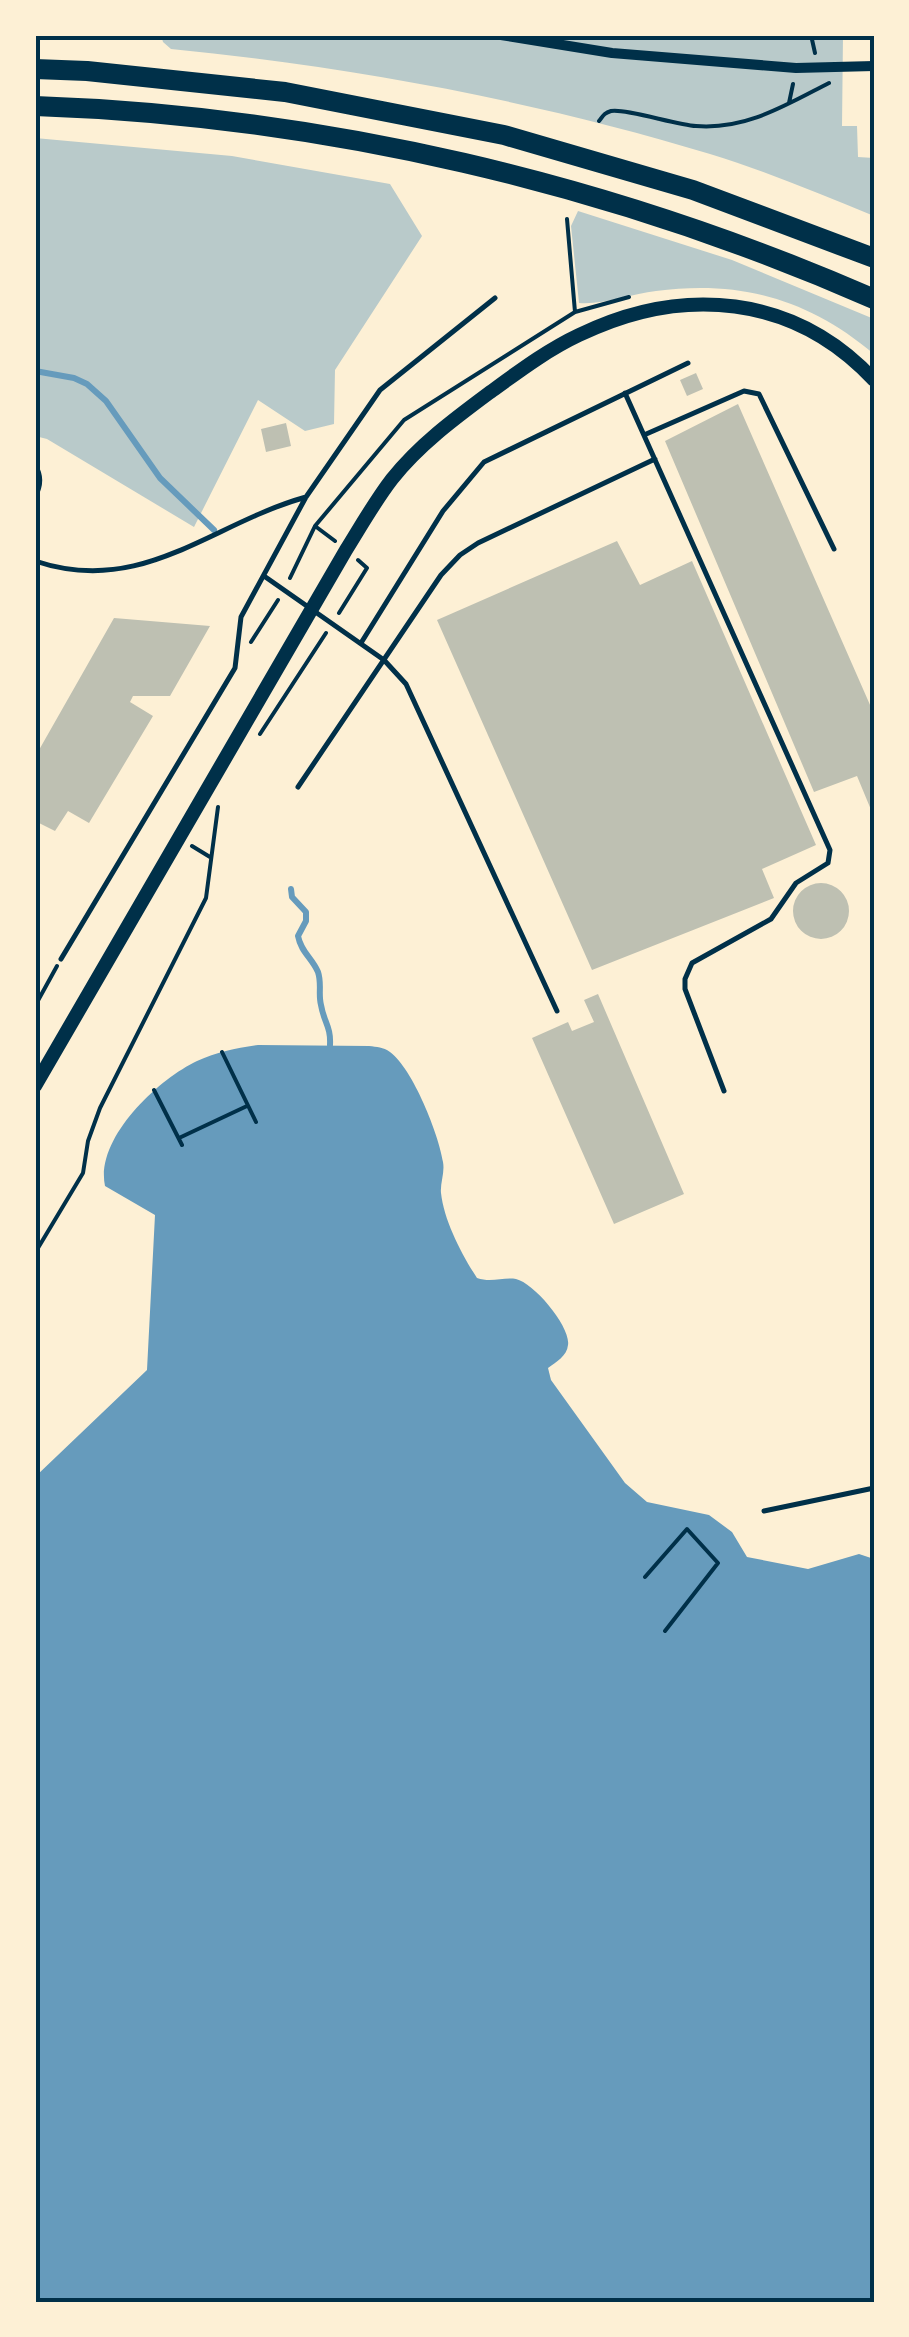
<svg xmlns="http://www.w3.org/2000/svg" width="909" height="2337" font-family="'Source Sans 3',sans-serif">
<rect width="100%" height="100%" fill="#fdf0d5"/>
<path fill="#b9caca" d="M161 35H843L842 126H857L858 157 874 158V216C820 194 766 171 710 154 536 101 352 67 171 49L163 42Z
M35 138 232 156 390 184 422 236 335 370 334 424 305 431 258 400 194 527 47 439 35 436Z
M578 211 732 260 874 319V354C808 299 741 280 656 291 632 294 602 305 579 303L571 226Z"/>
<path fill="#669bbc" d="M258 1045 369 1046C377 1047 383 1047 390 1052 413 1069 439 1135 443 1162 445 1173 440 1183 441 1193 444 1221 462 1255 477 1278 491 1283 503 1277 516 1279 534 1283 571 1327 568 1345 567 1356 556 1362 548 1368L551 1380 625 1483 647 1502 709 1515 732 1532 747 1557 808 1569 859 1554 874 1559V2302H35V1477L147 1370 155 1215 105 1186C95 1139 157 1080 197 1061 217 1052 236 1048 258 1045Z"/>
<g fill="none" stroke-linecap="round" stroke-linejoin="round">
<path stroke="#669bbc" stroke-width="6" d="M35 371 74 378 87 384 106 401 160 478 214 530
M291 889 292 897 306 912V921L298 936C301 952 312 958 318 972 322 984 318 994 321 1005 324 1023 331 1026 330 1045"/>
</g>
<path fill="#bec0b2" d="M696 373 703 389 687 396 680 380Z
M738 404 874 714V817L857 776 814 792 665 441Z
M286 423 291 446 266 452 261 429Z
M617 541 640 585 692 561 816 845 762 869 774 898 592 970 437 620Z
M114 618 210 626 170 696H133L130 702 153 716 89 823 68 811 55 831 39 823 35 831V757Z
M793 911a28 28 0 1 1 56 0a28 28 0 1 1-56 0Z
M598 994 684 1194 614 1224 532 1038 568 1022 572 1031 594 1022 584 1000Z"/>
<g fill="none" stroke-linecap="round" stroke-linejoin="round">
<path stroke="#003049" stroke-width="4" d="M811 35 815 53
M789 103 793 84
M599 121C603 116 604 113 611 111 624 108 677 125 696 126 746 130 786 105 829 83
M567 219 575 312
M315 526 335 541
M290 578 315 526 404 420 575 312 629 297
M339 613 367 568 358 560
M251 642 278 600
M260 734 326 633
M192 846 210 857
M35 1006 57 966
M222 1052 256 1122
M154 1090 182 1145
M179 1138 247 1106
M35 1253 83 1173 88 1141 100 1108 206 898 218 807
M645 1577 687 1529 718 1563 665 1631"/>
<path stroke="#003049" stroke-width="5" d="M625 393 830 850 828 863 796 883 771 919 692 963 685 979V989L724 1091
M644 435 744 391 759 394 834 549
M35 465C42 476 41 486 35 497
M35 561C142 597 210 524 306 497
M264 576 384 660 406 684 557 1011
M361 643 443 511 484 462 688 363
M298 787 441 575 460 555 478 543 655 459
M61 959 235 668 241 617 306 497 380 390 495 298
M764 1511 874 1488"/>
<path stroke="#003049" stroke-width="10" d="M501 35 612 53 796 68 874 66"/>
<path stroke="#003049" stroke-width="14" d="M35 1086 346 550C361 526 375 501 392 479 419 445 454 419 489 393 518 372 547 350 579 335 682 285 794 294 874 380"/>
<path stroke="#003049" stroke-width="20" d="M35 69 87 71 285 92 504 135 693 190 874 258
M35 106C324 116 609 183 874 299"/>
</g>
<rect width="909" height="2337" fill="none" stroke="#fdf0d5" stroke-width="75"/>
<rect x="38" y="38" width="834" height="2262" fill="none" stroke="#003049" stroke-width="4"/>
</svg>
